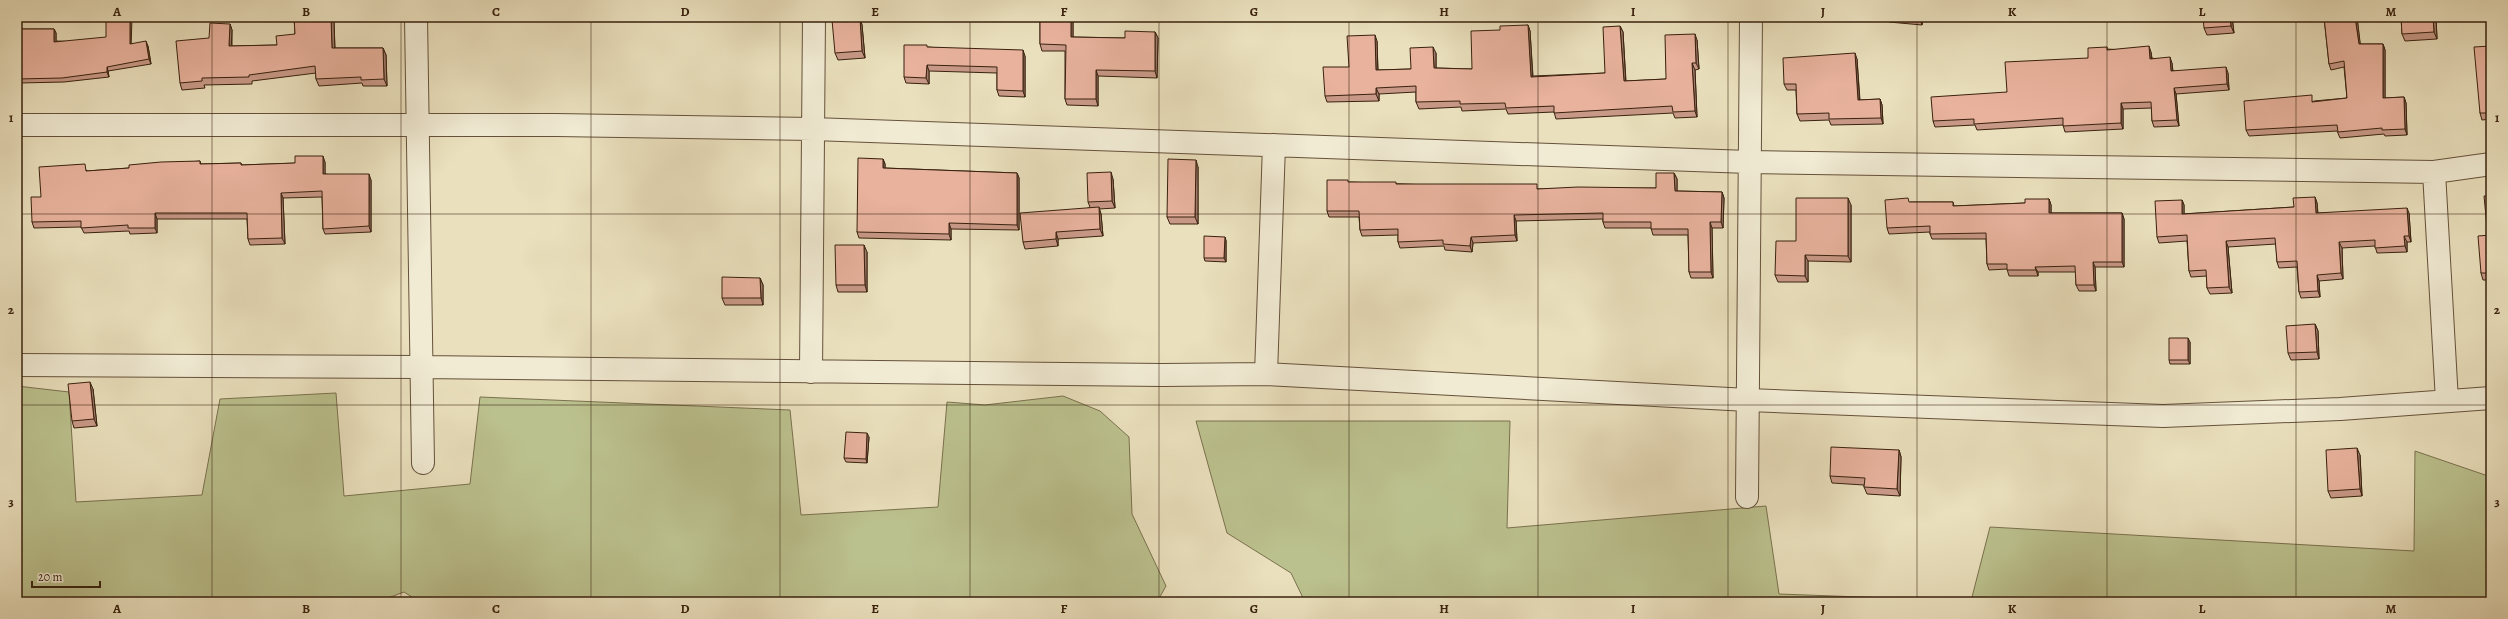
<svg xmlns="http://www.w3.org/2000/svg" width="2508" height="619" font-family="Alegreya,serif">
<rect width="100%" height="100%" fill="#eae0bd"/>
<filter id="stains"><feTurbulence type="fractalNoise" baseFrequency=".005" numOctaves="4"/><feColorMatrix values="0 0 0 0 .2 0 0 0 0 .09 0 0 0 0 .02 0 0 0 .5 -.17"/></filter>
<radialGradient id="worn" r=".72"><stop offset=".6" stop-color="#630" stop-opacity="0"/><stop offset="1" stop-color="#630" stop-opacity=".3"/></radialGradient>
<path fill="#bbc18e" stroke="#7a714e" d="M17 386 69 392 76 502 202 495 220 399 336 393 344 496 470 484 480 397 790 410 801 515 938 507 947 402 985 405 1063 396 1100 411 1129 437 1132 514 1166 586 1157 602H420L404 592 377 602H17Z
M1196 421H1510L1507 528 1766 506 1779 594 1971 601 1990 527 2414 551 2415 451 2491 477V602H1305L1291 573 1227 533Z"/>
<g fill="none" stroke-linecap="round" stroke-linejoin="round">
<defs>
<path id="street" d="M416 17 423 463
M17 125H556L813 129 1749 162 2434 172 2491 164
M2434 172 2447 401
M17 365 421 367 1163 375 1266 374 1748 400 2163 416 2340 409 2491 398
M811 372 814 17
M1266 374 1274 145
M1747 497 1751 17"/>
</defs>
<use href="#street" stroke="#65513a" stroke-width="24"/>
<use href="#street" stroke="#f1ebd4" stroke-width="22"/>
</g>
<path fill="#c89987" stroke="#39210e" d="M294 17H332L334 22 335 48H383L386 55 387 86H363L362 83 319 86 316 79V73L252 81V84L204 85 205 88 182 90 180 83 209 38 230 24 232 30V46L277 45 295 34Z
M1040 17H1073V37L1125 38 1155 32 1158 38 1157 78 1098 76V106L1067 105 1065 99V51H1042L1040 44Z
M1887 17H1923L1922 25 1889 22Z
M2232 17 2234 33 2207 35 2204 28Z
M2324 17H2357L2360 44H2383L2385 50V98L2404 97 2406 103 2407 135 2385 136 2384 134 2340 138 2337 131 2249 136 2246 130 2314 101 2347 98 2344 67 2331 70 2329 64Z
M2401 17H2436L2437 39 2405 41 2402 34Z
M860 18 862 25 865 58 838 60 835 53Z
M1528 25 1530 31 1533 76 1605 73 1620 26 1623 32 1626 81 1666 79 1697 40 1699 69 1695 70 1697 117 1675 118 1673 113 1556 119 1554 112 1508 114 1506 109 1462 111 1461 107 1419 109 1416 102V92L1379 94V101L1327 102 1325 96 1349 67 1377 41 1378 70 1411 69 1436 53V68L1472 69 1500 30Z
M17 29H54L56 33V41L131 44 148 46 151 64 108 71 109 77 64 82 19 83 20 108H17Z
M2491 46V119L2482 120 2480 113Z
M928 47 1025 56V97L999 96 997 90V73L929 71V84L906 83 904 77Z
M2107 47V49L2151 52 2152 58 2172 63 2173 71 2228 73 2229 90 2176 94 2179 126 2154 127 2152 121V108L2123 109V129L2065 132 2063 125 1977 130 1975 125 1935 127 1933 121 2007 92 2088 58Z
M1857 59 1860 100 1880 99 1882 105 1883 124 1831 125 1829 120 1800 121 1797 114 1796 90H1787L1784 84Z
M883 159 885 164V168L1017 173 1019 178V230L951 229V240L859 238 857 232Z
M200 161 201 164 241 163 242 165 325 162V174L371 180V232L325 234 323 229 322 197 283 198 285 244 250 245 248 239 247 219H157V233L130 234 129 231 84 233 81 227 34 228 32 222 41 197 87 170V171L129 168Z
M1198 167V224H1170L1167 217Z
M1674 173 1677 179V191L1722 192 1724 198 1723 228H1712L1713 278H1691L1689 272 1688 235H1653L1651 228H1605L1603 222V219L1516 221 1517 241 1473 243 1472 252 1445 250 1444 246 1400 248 1398 242V235L1362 236 1360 230 1359 217H1329L1327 211 1349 182 1539 189 1656 188Z
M1113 179 1115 208 1099 209 1101 214 1103 236 1058 239V246L1025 249 1023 242 1090 207 1088 202Z
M2491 196V232H2488L2487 227Z
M2315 197 2317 203 2318 213H2409L2411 242H2407V252L2377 253 2375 246 2342 248 2343 279 2319 281 2320 297 2301 298 2299 292 2297 267 2279 268 2277 262 2276 244 2228 247 2232 293 2210 294 2207 288V276L2191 277 2189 271 2187 241 2159 243 2157 237 2182 200 2184 205V214L2294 207Z
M2049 199 2051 205V213H2122L2124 219V267H2095L2096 291H2079L2076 285V272H2038V276H2009L2007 269 1989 270 1987 264 1986 239H1932L1930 234V232L1889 234 1887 228 1910 202H1953L1954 206 2025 203Z
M1851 205V262L1808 261V282H1778L1775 275 1796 241Z
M2491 235V280H2483L2481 273Z
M1225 237 1226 241V262L1205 261 1204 258Z
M867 252V292H838L836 285Z
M760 278 763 285V305H725L722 298Z
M2315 324 2318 331 2319 359 2291 360 2288 353Z
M2190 342V364H2170L2169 360Z
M93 389 97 426 74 428 72 421Z
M869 437 867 463 846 462 844 458Z
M1899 450 1901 457 1900 496 1867 494 1864 487V485L1832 483 1830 476Z
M2360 455 2362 496 2331 498 2328 491Z"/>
<path fill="#a27d6e" stroke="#39210e" d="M130 17H132L131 49 130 44Z
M331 17H332L334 22 335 55 332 48Z
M1071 17H1073V44L1071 37Z
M1920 17H1923L1922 25 1920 19Z
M2230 17H2232L2234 33 2231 26Z
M2355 17H2357L2361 50 2359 44Z
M2433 17H2436L2437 39 2434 32Z
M860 18 862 25 865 58 862 51Z
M230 24 232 30 231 53 229 46Z
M1528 25 1530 31 1533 83 1531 77Z
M1620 26 1623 32 1626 87 1624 81Z
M54 29 56 33V46L54 42Z
M1155 32 1158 38 1157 78 1155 71Z
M1695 34 1697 40 1699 69 1696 63Z
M1375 35 1377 41 1378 77 1376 70Z
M146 41 148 46 151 64 149 59Z
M2383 44 2385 50V104L2383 98Z
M2149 46 2151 52 2152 65 2150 59Z
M1433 47 1436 53V74L1434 68Z
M383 48 386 55 387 86 384 79Z
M1023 50 1025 56V97L1023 91Z
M1855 53 1857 59 1860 107 1858 100Z
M2170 57 2172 63 2173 77 2171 71Z
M1692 63 1695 70 1697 117 1695 111Z
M927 65 929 71V84L926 78Z
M107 67 108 71 109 77 107 72Z
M2226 67 2228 73 2229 90 2227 84Z
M1096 70 1098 76V106L1096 99Z
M17 79 19 83 20 108 18 104Z
M1376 88 1379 94V101L1376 94Z
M2174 88 2176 94 2179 126 2177 120Z
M2404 97 2406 103 2407 135 2405 129Z
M1880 99 1882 105 1883 124 1881 118Z
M2121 103 2123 109V129L2121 123Z
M323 156 325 162V180L323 174Z
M883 159 885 164V174L883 168Z
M1196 160 1198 167V224L1195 217Z
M1111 172 1113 179 1115 208 1112 201Z
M1017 173 1019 178V230L1017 225Z
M1674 173 1677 179V197L1675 191Z
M369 174 371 180V232L369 226Z
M1722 192 1724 198 1723 228 1721 222Z
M281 193 283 198 285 244 282 238Z
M2315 197 2317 203 2318 219 2316 213Z
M1848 198 1851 205V262L1848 256Z
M2049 199 2051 205V219L2049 213Z
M2182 200 2184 205V220L2182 214Z
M1099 207 1101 214 1103 236 1100 229Z
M2407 208 2409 213 2411 242 2409 236Z
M155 213 157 219V233L155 228Z
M2122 213 2124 219V267L2122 262Z
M1514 215 1516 221 1517 241 1515 235Z
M1710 222 1712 228 1713 278 1711 272Z
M949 223 951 229V240L949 234Z
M1056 232 1058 239V246L1056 239Z
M2404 236 2407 242V252L2405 246Z
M1225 237 1226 241V262L1224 258Z
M1471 237 1473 243 1472 252 1470 246Z
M2226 241 2228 247 2232 293 2229 287Z
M2339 242 2342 248 2343 279 2341 273Z
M864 245 867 252V292L865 285Z
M1805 255 1808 261V282L1805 276Z
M2093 262 2095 267 2096 291 2094 285Z
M2035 267 2038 272V276Z
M2317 275 2319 281 2320 297 2318 291Z
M760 278 763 285V305L761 298Z
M2315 324 2318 331 2319 359 2317 352Z
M2188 338 2190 342V364L2188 360Z
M90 382 93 389 97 426 94 419Z
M867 433 869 437 867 463 866 459Z
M2357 448 2360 455 2362 496 2360 489Z
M1899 450 1901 457 1900 496 1897 489Z"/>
<path fill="#e8b29d" stroke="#39210e" d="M106 17H130V44L146 41 149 59 107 67V72L62 78 17 79 18 104H17V29H54V42L106 37Z
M294 17H331L332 48H383L384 79 361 80V77L316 79 315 66 249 75V77L202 78V81L180 83 176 41 209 38 210 23 230 24 229 46 277 45 276 36 295 34Z
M1040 17H1071V37L1125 38V31L1155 32V71L1096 70V99H1065L1066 45 1040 44Z
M1902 17H1920V19Z
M2203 17H2230L2231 26 2204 28Z
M2324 17H2355L2359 44H2383V98L2404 97 2405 129 2382 130V128L2338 132 2337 125 2246 130 2244 101 2312 95V102L2347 98 2344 61 2329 64Z
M2401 17H2433L2434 32 2402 34Z
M860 18 862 51 835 53 832 20Z
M1528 25 1531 77 1605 73 1603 27 1620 26 1624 81 1666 79 1665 35 1695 34 1696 63H1692L1695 111 1673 112 1672 106 1554 113V106L1506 108 1505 103 1460 104V101L1416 102V86L1376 88V94L1325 96 1323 67H1349L1347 36 1375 35 1376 70 1411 69 1410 48 1433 47 1434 68 1472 69 1471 31 1500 30V26Z
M904 45H927V47L1023 50V91L997 90V67L927 65 926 78 904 77Z
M2149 46 2150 59 2170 57 2171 71 2226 67 2227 84 2174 88 2177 120 2152 121 2151 102 2121 103V123L2063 126V118L1974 124V119L1933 121 1931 97 2007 92 2005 62 2088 58V48L2107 47V50Z
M2491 46V113H2480L2474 47Z
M1855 53 1858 100 1880 99 1881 118 1829 119V113L1797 114 1796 84H1784L1783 58Z
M295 156H323V174H369V226L323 229 322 191 281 193 282 238 248 239 247 213H155V228H128V225L81 228V221L32 222 31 197H41L39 167 85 164 86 171 129 168V165L161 162 200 161V164L241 163V165L295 163Z
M858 158 883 159V168L1017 173V225L949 223V234L857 232Z
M1168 159 1196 160 1195 217H1167Z
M1111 172 1112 201 1088 202 1087 173Z
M1656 173H1674L1675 191 1722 192 1721 222H1710L1711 272H1689L1688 229H1651V222H1603V213L1514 215 1515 235 1471 237 1470 246 1443 244V240L1398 242V229L1360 230 1359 211H1327V180H1348V182H1396V184H1537V189L1578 187 1656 188Z
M2484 196H2491V227H2487Z
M2315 197 2316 213 2407 208 2409 236H2404L2405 246 2375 248V240L2339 242 2341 273 2317 275 2318 291 2299 292 2297 261 2277 262 2275 238 2226 241 2229 287 2207 288 2206 270 2189 271 2187 235 2157 237 2155 201 2182 200V214L2294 207 2293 198Z
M1796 198H1848V256L1805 255V276L1775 275 1776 241H1796Z
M1908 198 1909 202H1953V206L2025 203V199H2049V213H2122V262H2093L2094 285H2076L2075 266 2035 267 2036 270H2007V264H1987L1986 233 1930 234V226L1887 228 1885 200Z
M1099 207 1100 229 1056 232V239L1023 242 1020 213Z
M2491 235V273H2481L2478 236Z
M1204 236 1225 237 1224 258H1204Z
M835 245H864L865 285H836Z
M722 277 760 278 761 298H722Z
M2315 324 2317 352 2288 353 2286 326Z
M2169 338H2188V360H2169Z
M90 382 94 419 72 421 68 384Z
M846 432 867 433 866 459 844 458Z
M1831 447 1899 450 1897 489 1864 487 1865 478 1830 476Z
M2357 448 2360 489 2328 491 2326 450Z"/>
<path fill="none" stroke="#39210e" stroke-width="1" stroke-opacity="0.55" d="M212 17V602M401 17V602M591 17V602M780 17V602M970 17V602M1159 17V602M1349 17V602M1538 17V602M1728 17V602M1917 17V602M2107 17V602M2296 17V602M17 214H2491M17 405H2491"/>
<rect width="2508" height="619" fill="none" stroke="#eae0bd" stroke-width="44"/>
<path d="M32 581v6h68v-6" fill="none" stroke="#39210e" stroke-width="2"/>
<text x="38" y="581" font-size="12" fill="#39210e" stroke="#f1ebd4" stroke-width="3" paint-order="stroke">20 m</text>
<rect x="22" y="22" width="2464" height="575" fill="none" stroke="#39210e" stroke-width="1.5"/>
<g font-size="13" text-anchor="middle" font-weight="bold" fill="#39210e">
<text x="117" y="16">A</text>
<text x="306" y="16">B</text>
<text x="496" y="16">C</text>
<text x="685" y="16">D</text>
<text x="875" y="16">E</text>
<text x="1064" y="16">F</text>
<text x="1254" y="16">G</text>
<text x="1444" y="16">H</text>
<text x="1633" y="16">I</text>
<text x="1823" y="16">J</text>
<text x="2012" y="16">K</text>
<text x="2202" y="16">L</text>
<text x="2391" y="16">M</text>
<text x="11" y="122">1</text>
<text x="2497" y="122">1</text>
<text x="11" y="314">2</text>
<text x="2497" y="314">2</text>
<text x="11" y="506">3</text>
<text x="2497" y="506">3</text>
<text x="117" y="613">A</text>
<text x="306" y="613">B</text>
<text x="496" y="613">C</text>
<text x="685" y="613">D</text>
<text x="875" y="613">E</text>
<text x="1064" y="613">F</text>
<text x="1254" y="613">G</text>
<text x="1444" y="613">H</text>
<text x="1633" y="613">I</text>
<text x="1823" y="613">J</text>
<text x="2012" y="613">K</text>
<text x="2202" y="613">L</text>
<text x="2391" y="613">M</text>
</g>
<rect width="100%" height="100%" filter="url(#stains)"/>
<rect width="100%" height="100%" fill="url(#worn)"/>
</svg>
